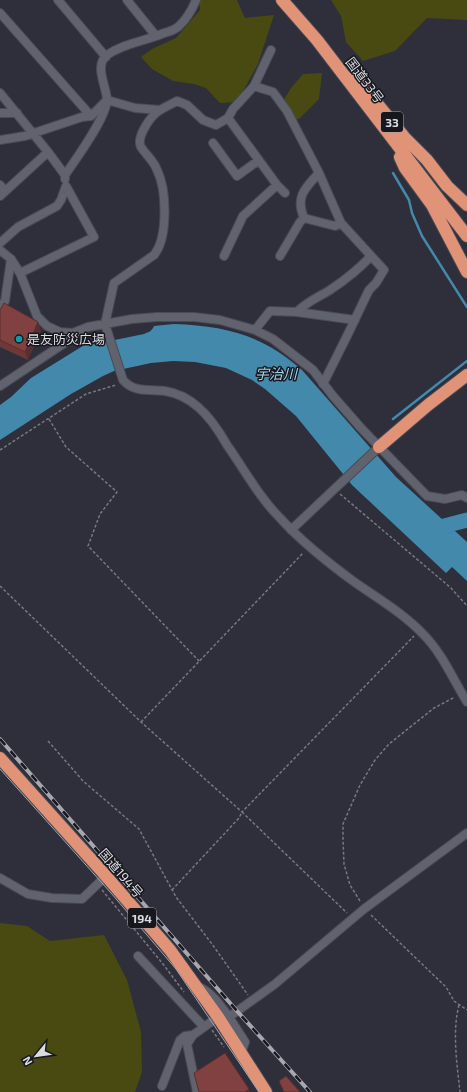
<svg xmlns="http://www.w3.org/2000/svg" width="467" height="1092" font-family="'Exo 2','Noto Sans JP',sans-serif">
<rect width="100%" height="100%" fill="#2e2f3a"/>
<path fill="#494a11" d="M199 0H237L245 18 274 15 258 64 237 102 220 103 206 88 194 84 173 81 152 69 141 57 152 49 176 38 200 10Z
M331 0H467V20L427 18 395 51 363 61 346 42 341 16Z
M322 73 319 99 299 119H294L283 101 291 88 303 74Z
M0 923 27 926 50 941 104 935 127 980 141 1032 142 1072 135 1092H0Z"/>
<path fill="#4289ac" d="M174 324C226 326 262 335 302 370L396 477 467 542V581L452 567 446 573 352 485 296 416 265 389 252 380 226 368 195 362 173 361 151 363 114 371 103 376 71 394 0 440V405L11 397 31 378 86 344 105 342 144 334C149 332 152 331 154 326Z"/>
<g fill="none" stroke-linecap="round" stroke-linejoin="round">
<path stroke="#4289ac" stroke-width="2.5" d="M393 173 409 200 412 213 422 236 467 307
M393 419 467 361"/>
<path stroke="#4289ac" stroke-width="15" d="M429 530 467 520"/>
<defs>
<path id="street" d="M58 0 106 57
M127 0 156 36
M0 13 91 116
M254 86 271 50
M0 93 48 152
M107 100 135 108 160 110
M0 113H17
M0 140 25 136 82 117 91 116 105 102
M213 143 237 176 259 160
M319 173 341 223 384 270 376 283 369 290 347 336 323 384
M65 175C76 159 107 117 107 99 106 86 94 65 107 55 124 43 146 41 164 33 168 32 174 30 178 27 186 20 192 10 196 0
M0 185 5 191
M277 185 285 193
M0 196 48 152 65 175V179
M341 223 335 226 304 218C295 197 305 188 319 173L287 111 273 92 254 86 233 109 228 118 216 125 203 120 187 105 177 101C170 105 162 108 156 113 149 119 136 138 141 147 146 155 154 161 157 170 167 190 168 238 154 255L114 283 105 324 123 380C134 393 150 389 165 391 177 393 189 399 198 407 210 417 219 431 227 445 244 469 259 497 280 518 302 542 327 562 353 581 377 598 403 613 423 634 442 653 453 679 467 702
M0 243 18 227 57 206 61 200 66 186 94 237 20 273
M0 250 11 259 20 273 37 316 47 326 60 332 73 333 88 327 132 319 157 317H194L220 320 255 330 273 339 313 370 333 396 361 428 427 496 445 499 462 495 467 498
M224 256 243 216 277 185 228 118
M280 256 300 222 304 218
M0 308 5 301 11 259
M297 312C306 302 319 297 330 290 345 280 359 269 371 256
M255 330 270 311 297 312 355 320
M0 386 81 332
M291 530 379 447
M0 878 28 894 52 898 82 899 106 876
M138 956 204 1027
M197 986C213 993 219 1004 229 1017L275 984 364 909 467 833
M229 1017 245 1042 241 1053
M162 1086 180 1040 185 1036 193 1035
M197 1092 187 1044 193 1035 218 1017"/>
<path id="highway" d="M282 0 317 40 467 236
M354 75 405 138 427 160 447 186 467 205
M400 157 405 168 432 205 467 272
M379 447 428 405 467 375
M0 758 106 876 170 950 218 1017 266 1092"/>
</defs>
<use href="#street" stroke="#4a4a53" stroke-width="10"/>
<use href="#highway" stroke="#4a4a53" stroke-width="14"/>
<path stroke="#777881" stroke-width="1.5" stroke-dasharray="3 2" stroke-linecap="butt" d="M49 419 66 447 117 492 100 514 88 546 199 661
M0 450 86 394 116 385
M340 494 451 588 467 606
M0 586 141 722 242 812 414 636
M141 722 303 553
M48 741 83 781 139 829 176 897 212 944 248 995
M102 890 163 964 184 992
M172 890 239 818 242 812 347 913
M360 901 350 885 344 864 343 840V824L360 785 375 760 389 744 434 708 455 697
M371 915 446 987 454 1001 467 1010
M459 1005C452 1032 457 1064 460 1092
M212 1030 224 1047"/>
<use href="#street" stroke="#60626e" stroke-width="8"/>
<use href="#highway" stroke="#e19378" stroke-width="12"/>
<path stroke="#a6a7af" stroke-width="1" d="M0 769 111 893 176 969 259 1092"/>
<defs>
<path id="rail" d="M0 739 237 1011 310 1092"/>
</defs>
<use href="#rail" stroke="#a6a7af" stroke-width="4"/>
<use href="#rail" stroke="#17181d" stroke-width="2.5" stroke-dasharray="8" stroke-linecap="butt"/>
</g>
<path fill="#6f3838" d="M0 310 41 330 28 360 0 347Z"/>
<path fill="#5a2e2e" d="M38 322 41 330 28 360 25 352Z
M249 1089 250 1092H245Z"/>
<path fill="#814141" stroke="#5a2e2e" d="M4 303 38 322 25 352 0 340V310Z
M225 1053 249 1089 245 1092H199L194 1073Z
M286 1076 300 1092H284L279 1081Z"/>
<circle fill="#0f9aa8" stroke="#17181d" stroke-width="1.5" cx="19" cy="339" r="4"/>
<g text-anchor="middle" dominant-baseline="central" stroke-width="3" stroke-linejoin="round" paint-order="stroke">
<g fill="#17181d" stroke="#a0a1a8" stroke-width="1">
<rect x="381" y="112" width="22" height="20" rx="3"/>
<rect x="128" y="908" width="28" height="20" rx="3"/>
</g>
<g font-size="12" font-weight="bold" fill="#dbdce3">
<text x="392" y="122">33</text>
<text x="142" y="918">194</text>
</g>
<g font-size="13" fill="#dbdce3" stroke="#17181d">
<text transform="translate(365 80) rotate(53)">国道33号</text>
<text transform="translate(121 873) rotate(49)">国道194号</text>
</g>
<g font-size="13" fill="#dbdce3" stroke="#17181d" text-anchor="start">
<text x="27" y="339">是友防災広場</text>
</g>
<g font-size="14" font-style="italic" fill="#9dd5f3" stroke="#17181d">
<text x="276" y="373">宇治川</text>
</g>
</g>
<g transform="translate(36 1056) rotate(241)" stroke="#17181d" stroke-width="3" paint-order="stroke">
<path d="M0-3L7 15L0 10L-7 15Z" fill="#dbdce3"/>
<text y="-6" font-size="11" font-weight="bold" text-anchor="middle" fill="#dbdce3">N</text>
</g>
</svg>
